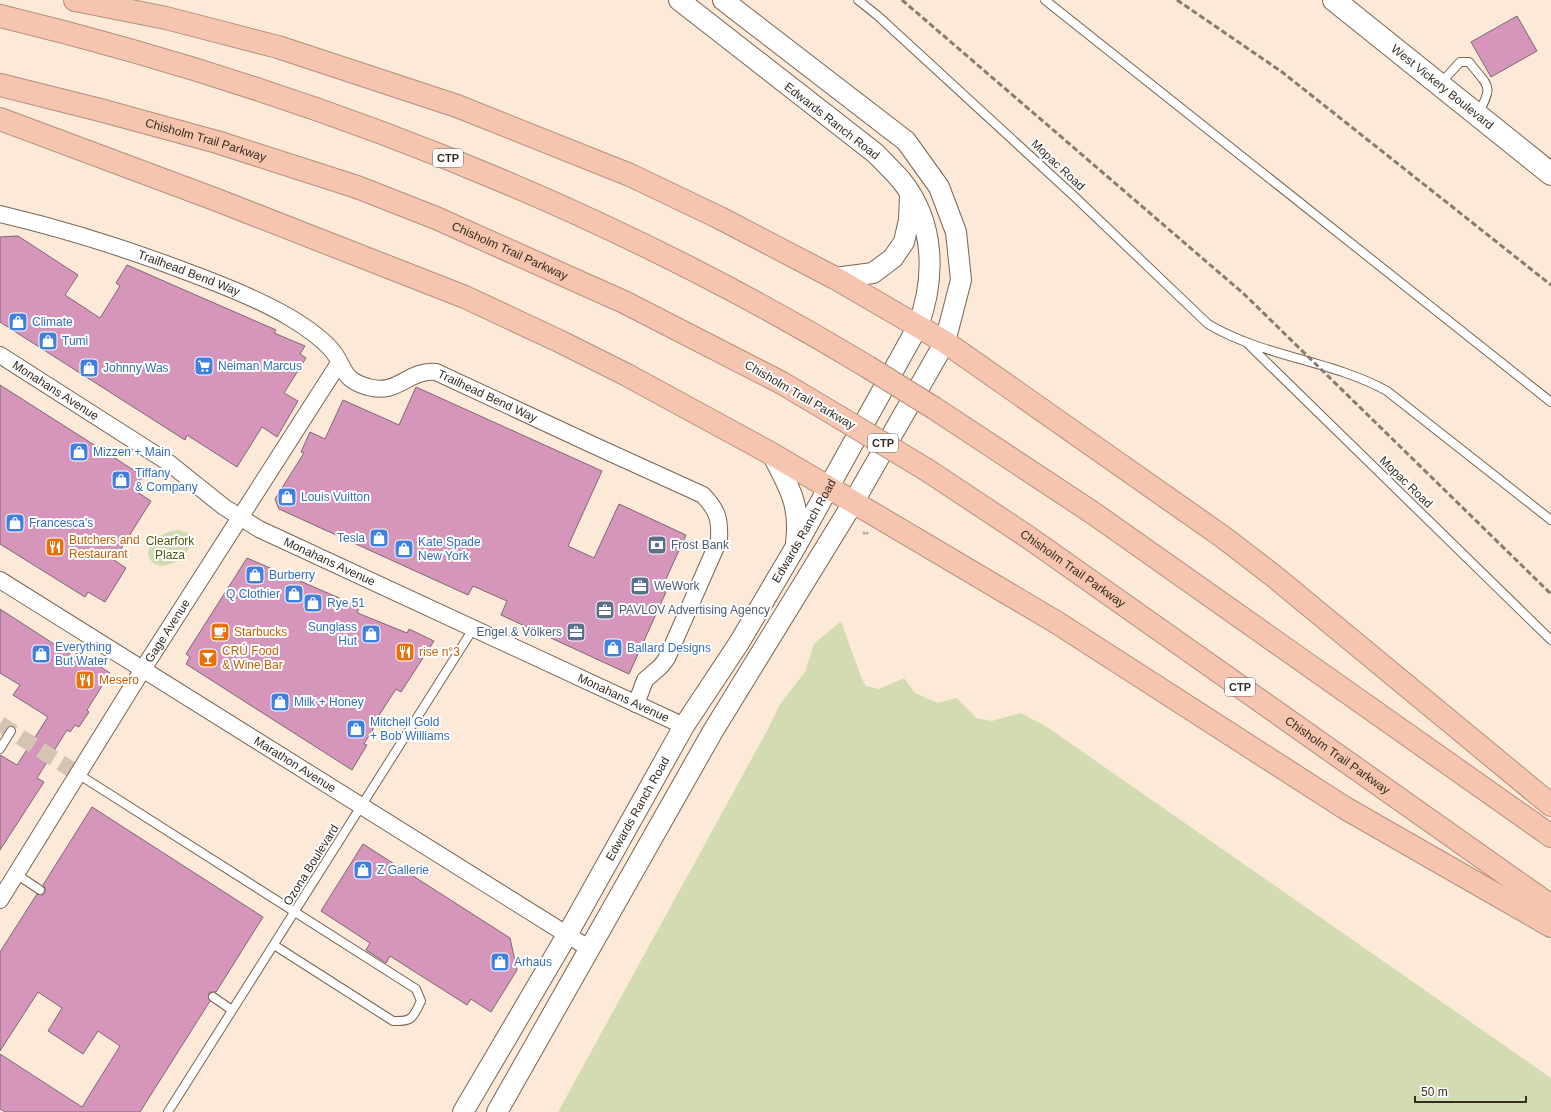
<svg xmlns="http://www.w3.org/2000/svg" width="1551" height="1112" font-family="Arial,sans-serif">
<rect width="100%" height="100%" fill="#fde9d8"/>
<path fill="#d2dbb2" d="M179 530 188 533 192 540C189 561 153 578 148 554 150 539 165 531 179 530Z
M841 621 861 677 866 686 879 689 904 678 915 693 938 703 957 698 976 718 992 721 1021 713 1047 727 1551 1078V1112H558L768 729 780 704 805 672 814 644Z"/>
<path fill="#d696bc" stroke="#7f6574" d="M1517 16 1537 51 1491 77 1471 42Z
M18 236 78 275 65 295 100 318 120 286 116 283 127 265 276 330 274 333 305 346 300 354 306 358 284 393 298 401 277 437 262 427 237 467 187 435 185 440 0 322V237Z
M0 385 143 476 134 490 151 501 114 560 126 568 105 602 88 592 85 597 0 544Z
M416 387 602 471 568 546 594 558 619 504 686 535 661 590 666 592 629 674 501 615 507 601 473 586 468 595 279 509 275 499 304 453 301 452 310 432 325 439 343 400 399 425Z
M247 558 360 607 357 612 360 614 407 633 409 629 434 641 401 692 396 689 374 723 376 724 364 744 367 745 352 770 186 664 190 657 186 654Z
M0 609 74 657 77 652 110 673 87 710 89 712 79 727 75 725 70 732 67 730 37 778 44 782 0 850V755L17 765 48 717 13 695 20 685 0 673Z
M92 807 263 917 216 992H211L208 994 210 1001 140 1112H5L0 1109V1054L82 1107 120 1046 98 1031 83 1054 48 1031 62 1008 38 992 0 1051V952L37 894 42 895 45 893V888L43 885Z
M363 844 510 938 517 970 491 1012 471 999 467 1005 390 956 386 963 366 950 370 943 321 911Z"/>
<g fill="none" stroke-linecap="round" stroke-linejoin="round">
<path stroke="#d5c3b4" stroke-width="16" stroke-dasharray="16 8" stroke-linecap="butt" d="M0 724 78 774"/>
<defs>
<path id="service" d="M858 0 878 16 1076 198 1208 324C1263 357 1331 360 1387 391L1551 520
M1045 0 1551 402
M1440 84 1460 62H1469C1489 88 1494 84 1478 114
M1247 343 1551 640
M0 749 11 731
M78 774 416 989 421 1001C413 1018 412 1022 393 1021L274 945
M16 874 40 890
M213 997 232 1010
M168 1112 473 629"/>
<g id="minor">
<path id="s1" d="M0 214C68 230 134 251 198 276 230 288 260 300 289 317 304 326 318 335 330 348 346 365 339 379 368 387 398 396 408 369 436 372L593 445 703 495C718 511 720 519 719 540L667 658 661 666 645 680 636 704"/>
<path id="s2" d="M0 355 169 463 224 507 259 529 684 726"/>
<path id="s3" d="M0 580 590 949"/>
<path id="s4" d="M0 900 143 669 339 363"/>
</g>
<g id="tertiary">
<path d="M835 278 873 273 893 258 904 242 909 220 910 195"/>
<path d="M772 454C789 487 801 505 796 543"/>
<path id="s5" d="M463 1112 567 935 684 726 739 643 795 548 918 326C936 277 935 222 901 180 893 171 884 162 875 153L679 0"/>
<path d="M497 1112 713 731 853 503 945 342 961 280 956 232 939 187 906 141 723 0"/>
</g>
<g id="secondary">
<path id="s6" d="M1334 0 1551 174"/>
</g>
<g id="motorway">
<path d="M75 0 166 18 278 47 457 106 630 175 720 218 835 278 945 342 1223 537 1275 577 1551 805"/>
<path d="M0 16C304 90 600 205 868 367"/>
<path id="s7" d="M0 85 100 110 217 142 357 187 436 218 624 302 782 383 839 417"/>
<path d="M0 119 217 200 465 297 559 341 627 375 772 454 1056 622 1345 808 1551 926"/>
<path d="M934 408 1093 513 1551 836"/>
<path id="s8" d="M927 470 1028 537 1551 906"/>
</g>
</defs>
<use href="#service" stroke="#796451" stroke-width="10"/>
<use href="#minor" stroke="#796451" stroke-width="18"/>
<use href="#tertiary" stroke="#796451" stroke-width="22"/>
<use href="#secondary" stroke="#796451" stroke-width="24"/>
<use href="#motorway" stroke="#b28f7e" stroke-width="24"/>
<path stroke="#bfaea0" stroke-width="2.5" stroke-dasharray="3 2" stroke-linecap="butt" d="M863 532 866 535 868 532"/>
<use href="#service" stroke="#fff" stroke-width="8"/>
<use href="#minor" stroke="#fff" stroke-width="16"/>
<use href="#tertiary" stroke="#fff" stroke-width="20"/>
<use href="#secondary" stroke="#fff" stroke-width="22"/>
<use href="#motorway" stroke="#f6c5af" stroke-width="22"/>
<path stroke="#897c6f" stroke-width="3" stroke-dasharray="6 3" stroke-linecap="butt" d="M902 0 1244 294 1551 594
M1177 0 1282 72 1551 285"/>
<defs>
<path id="motorway-bridge" d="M868 367 934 408
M839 417 927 470"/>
</defs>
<use href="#motorway-bridge" stroke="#b28f7e" stroke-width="24" stroke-linecap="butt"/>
<use href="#motorway-bridge" stroke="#f6c5af" stroke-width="22"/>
</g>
<defs>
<symbol id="shop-square" viewBox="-11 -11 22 22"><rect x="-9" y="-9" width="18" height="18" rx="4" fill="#3f7fe0" stroke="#fff"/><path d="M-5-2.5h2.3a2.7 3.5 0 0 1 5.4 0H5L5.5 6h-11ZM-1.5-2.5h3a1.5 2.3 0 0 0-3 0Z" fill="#fff"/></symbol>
<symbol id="supermarket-square" viewBox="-11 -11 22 22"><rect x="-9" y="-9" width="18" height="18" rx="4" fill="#3f7fe0" stroke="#fff"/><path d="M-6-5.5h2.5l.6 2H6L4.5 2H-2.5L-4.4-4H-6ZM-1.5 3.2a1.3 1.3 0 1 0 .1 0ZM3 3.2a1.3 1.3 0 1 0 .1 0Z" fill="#fff"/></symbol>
<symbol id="bank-square" viewBox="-11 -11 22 22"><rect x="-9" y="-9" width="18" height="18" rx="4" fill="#5c6f8a" stroke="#fff"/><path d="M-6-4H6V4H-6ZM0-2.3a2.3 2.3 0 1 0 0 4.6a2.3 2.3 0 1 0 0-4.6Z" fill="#fff"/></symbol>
<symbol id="restaurant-square" viewBox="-11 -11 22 22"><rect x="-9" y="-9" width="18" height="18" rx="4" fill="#e8710a" stroke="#fff"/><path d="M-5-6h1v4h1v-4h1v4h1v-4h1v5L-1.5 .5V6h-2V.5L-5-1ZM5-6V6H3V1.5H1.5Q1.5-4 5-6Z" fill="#fff"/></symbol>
<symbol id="office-square" viewBox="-11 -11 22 22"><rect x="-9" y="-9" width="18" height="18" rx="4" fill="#5c6f8a" stroke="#fff"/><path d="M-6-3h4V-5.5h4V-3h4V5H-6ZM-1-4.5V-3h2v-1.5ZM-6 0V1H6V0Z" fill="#fff"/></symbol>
<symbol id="cafe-square" viewBox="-11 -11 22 22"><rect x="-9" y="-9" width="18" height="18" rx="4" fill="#e8710a" stroke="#fff"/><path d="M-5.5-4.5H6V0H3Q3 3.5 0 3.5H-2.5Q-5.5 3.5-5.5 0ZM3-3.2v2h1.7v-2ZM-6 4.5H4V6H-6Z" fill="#fff"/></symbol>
<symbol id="bar-square" viewBox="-11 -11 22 22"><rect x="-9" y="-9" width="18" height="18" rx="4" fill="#e8710a" stroke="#fff"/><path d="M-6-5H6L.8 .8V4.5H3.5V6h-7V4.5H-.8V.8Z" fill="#fff"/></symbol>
</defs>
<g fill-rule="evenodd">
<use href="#shop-square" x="7" y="311" width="22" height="22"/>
<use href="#shop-square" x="37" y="330" width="22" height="22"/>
<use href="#supermarket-square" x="193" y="355" width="22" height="22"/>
<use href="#shop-square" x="78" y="357" width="22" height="22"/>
<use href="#shop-square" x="68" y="441" width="22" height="22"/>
<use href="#shop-square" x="110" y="469" width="22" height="22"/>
<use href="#shop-square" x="276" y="486" width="22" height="22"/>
<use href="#shop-square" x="4" y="512" width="22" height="22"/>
<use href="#shop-square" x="368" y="527" width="22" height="22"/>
<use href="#bank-square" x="646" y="534" width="22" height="22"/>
<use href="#restaurant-square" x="44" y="536" width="22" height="22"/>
<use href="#shop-square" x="393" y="538" width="22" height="22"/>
<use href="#shop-square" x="244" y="564" width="22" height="22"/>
<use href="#office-square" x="629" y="575" width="22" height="22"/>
<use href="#shop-square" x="283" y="583" width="22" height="22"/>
<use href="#shop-square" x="302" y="592" width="22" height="22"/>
<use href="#office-square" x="594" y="599" width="22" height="22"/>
<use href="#cafe-square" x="209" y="621" width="22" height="22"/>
<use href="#office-square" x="565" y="621" width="22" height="22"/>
<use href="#shop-square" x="360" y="623" width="22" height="22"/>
<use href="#shop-square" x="602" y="637" width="22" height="22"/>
<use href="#restaurant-square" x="394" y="641" width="22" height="22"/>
<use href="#shop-square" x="30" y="643" width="22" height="22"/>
<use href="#bar-square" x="197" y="647" width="22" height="22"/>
<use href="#restaurant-square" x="74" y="669" width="22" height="22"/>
<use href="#shop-square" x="269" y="691" width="22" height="22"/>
<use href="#shop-square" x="345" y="718" width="22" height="22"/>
<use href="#shop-square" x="352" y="859" width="22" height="22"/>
<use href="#shop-square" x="489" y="951" width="22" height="22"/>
</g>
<g text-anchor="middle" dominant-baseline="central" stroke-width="4" stroke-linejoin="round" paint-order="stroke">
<g fill="#fff" stroke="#726b65" stroke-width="1">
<rect x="433" y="149" width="30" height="18" rx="3"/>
<rect x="868" y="434" width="30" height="18" rx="3"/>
<rect x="1225" y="678" width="30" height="18" rx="3"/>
</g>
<g font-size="11" font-weight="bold" fill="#352c23">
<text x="448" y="158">CTP</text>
<text x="883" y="443">CTP</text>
<text x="1240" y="687">CTP</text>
</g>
<g font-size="12" fill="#352c23" stroke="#fff">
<text stroke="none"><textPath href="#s6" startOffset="139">West Vickery Boulevard</textPath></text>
<text transform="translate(832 121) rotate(38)">Edwards Ranch Road</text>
<text stroke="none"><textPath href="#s7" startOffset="213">Chisholm Trail Parkway</textPath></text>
<text transform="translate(1058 165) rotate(43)">Mopac Road</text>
<text stroke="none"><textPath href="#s7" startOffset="537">Chisholm Trail Parkway</textPath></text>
<text stroke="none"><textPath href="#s1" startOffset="198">Trailhead Bend Way</textPath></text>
<text stroke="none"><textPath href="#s2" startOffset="66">Monahans Avenue</textPath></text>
<text transform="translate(800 395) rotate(30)">Chisholm Trail Parkway</text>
<text stroke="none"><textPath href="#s1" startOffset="544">Trailhead Bend Way</textPath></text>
<text transform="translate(1406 482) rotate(44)">Mopac Road</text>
<text stroke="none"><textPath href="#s5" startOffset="674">Edwards Ranch Road</textPath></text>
<text stroke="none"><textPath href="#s2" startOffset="390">Monahans Avenue</textPath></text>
<text stroke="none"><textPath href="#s8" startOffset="176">Chisholm Trail Parkway</textPath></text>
<text stroke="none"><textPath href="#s4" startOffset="317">Gage Avenue</textPath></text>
<text stroke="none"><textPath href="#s2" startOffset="714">Monahans Avenue</textPath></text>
<text stroke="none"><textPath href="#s8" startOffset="500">Chisholm Trail Parkway</textPath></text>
<text stroke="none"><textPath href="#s3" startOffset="348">Marathon Avenue</textPath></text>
<text stroke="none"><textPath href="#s5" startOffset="350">Edwards Ranch Road</textPath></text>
<text transform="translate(311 865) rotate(-58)">Ozona Boulevard</text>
</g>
<g font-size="12" fill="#366cbe" stroke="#fff" text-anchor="start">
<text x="32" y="322">Climate</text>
<text x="62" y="341">Tumi</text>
<text x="218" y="366">Neiman Marcus</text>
<text x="103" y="368">Johnny Was</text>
<text x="93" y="452">Mizzen + Main</text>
<text x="135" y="473">Tiffany<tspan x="135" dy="14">&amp; Company</tspan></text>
<text x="301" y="497">Louis Vuitton</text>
<text x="29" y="523">Francesca's</text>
<text x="365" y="538" text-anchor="end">Tesla</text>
<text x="418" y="542">Kate Spade<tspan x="418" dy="14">New York</tspan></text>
<text x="269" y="575">Burberry</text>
<text x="280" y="594" text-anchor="end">Q Clothier</text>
<text x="327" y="603">Rye 51</text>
<text x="357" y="627" text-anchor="end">Sunglass<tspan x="357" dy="14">Hut</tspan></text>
<text x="55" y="647">Everything<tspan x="55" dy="14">But Water</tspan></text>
<text x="627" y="648">Ballard Designs</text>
<text x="294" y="702">Milk + Honey</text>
<text x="370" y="722">Mitchell Gold<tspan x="370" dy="14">+ Bob Williams</tspan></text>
<text x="377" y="870">Z Gallerie</text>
<text x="514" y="962">Arhaus</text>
</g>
<g font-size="12" fill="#c56008" stroke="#fff" text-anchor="start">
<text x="69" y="540">Butchers and<tspan x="69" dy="14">Restaurant</tspan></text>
<text x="234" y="632">Starbucks</text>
<text x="222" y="651">CRÚ Food<tspan x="222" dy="14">&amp; Wine Bar</tspan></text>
<text x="419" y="652">rise n°3</text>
<text x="99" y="680">Mesero</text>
</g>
<g font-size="12" fill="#505a0c" stroke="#fff">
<text x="170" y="541">Clearfork<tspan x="170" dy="14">Plaza</tspan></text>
</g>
<g font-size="12" fill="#4e5e75" stroke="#fff" text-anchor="start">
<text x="671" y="545">Frost Bank</text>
<text x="654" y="586">WeWork</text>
<text x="619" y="610">PAVLOV Advertising Agency</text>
<text x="562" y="632" text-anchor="end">Engel &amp; Völkers</text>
</g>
</g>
<path d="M1415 1096v6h111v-6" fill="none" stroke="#352c23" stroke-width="2"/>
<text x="1421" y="1096" font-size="12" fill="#352c23" stroke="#ffffff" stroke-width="3" paint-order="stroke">50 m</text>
</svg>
